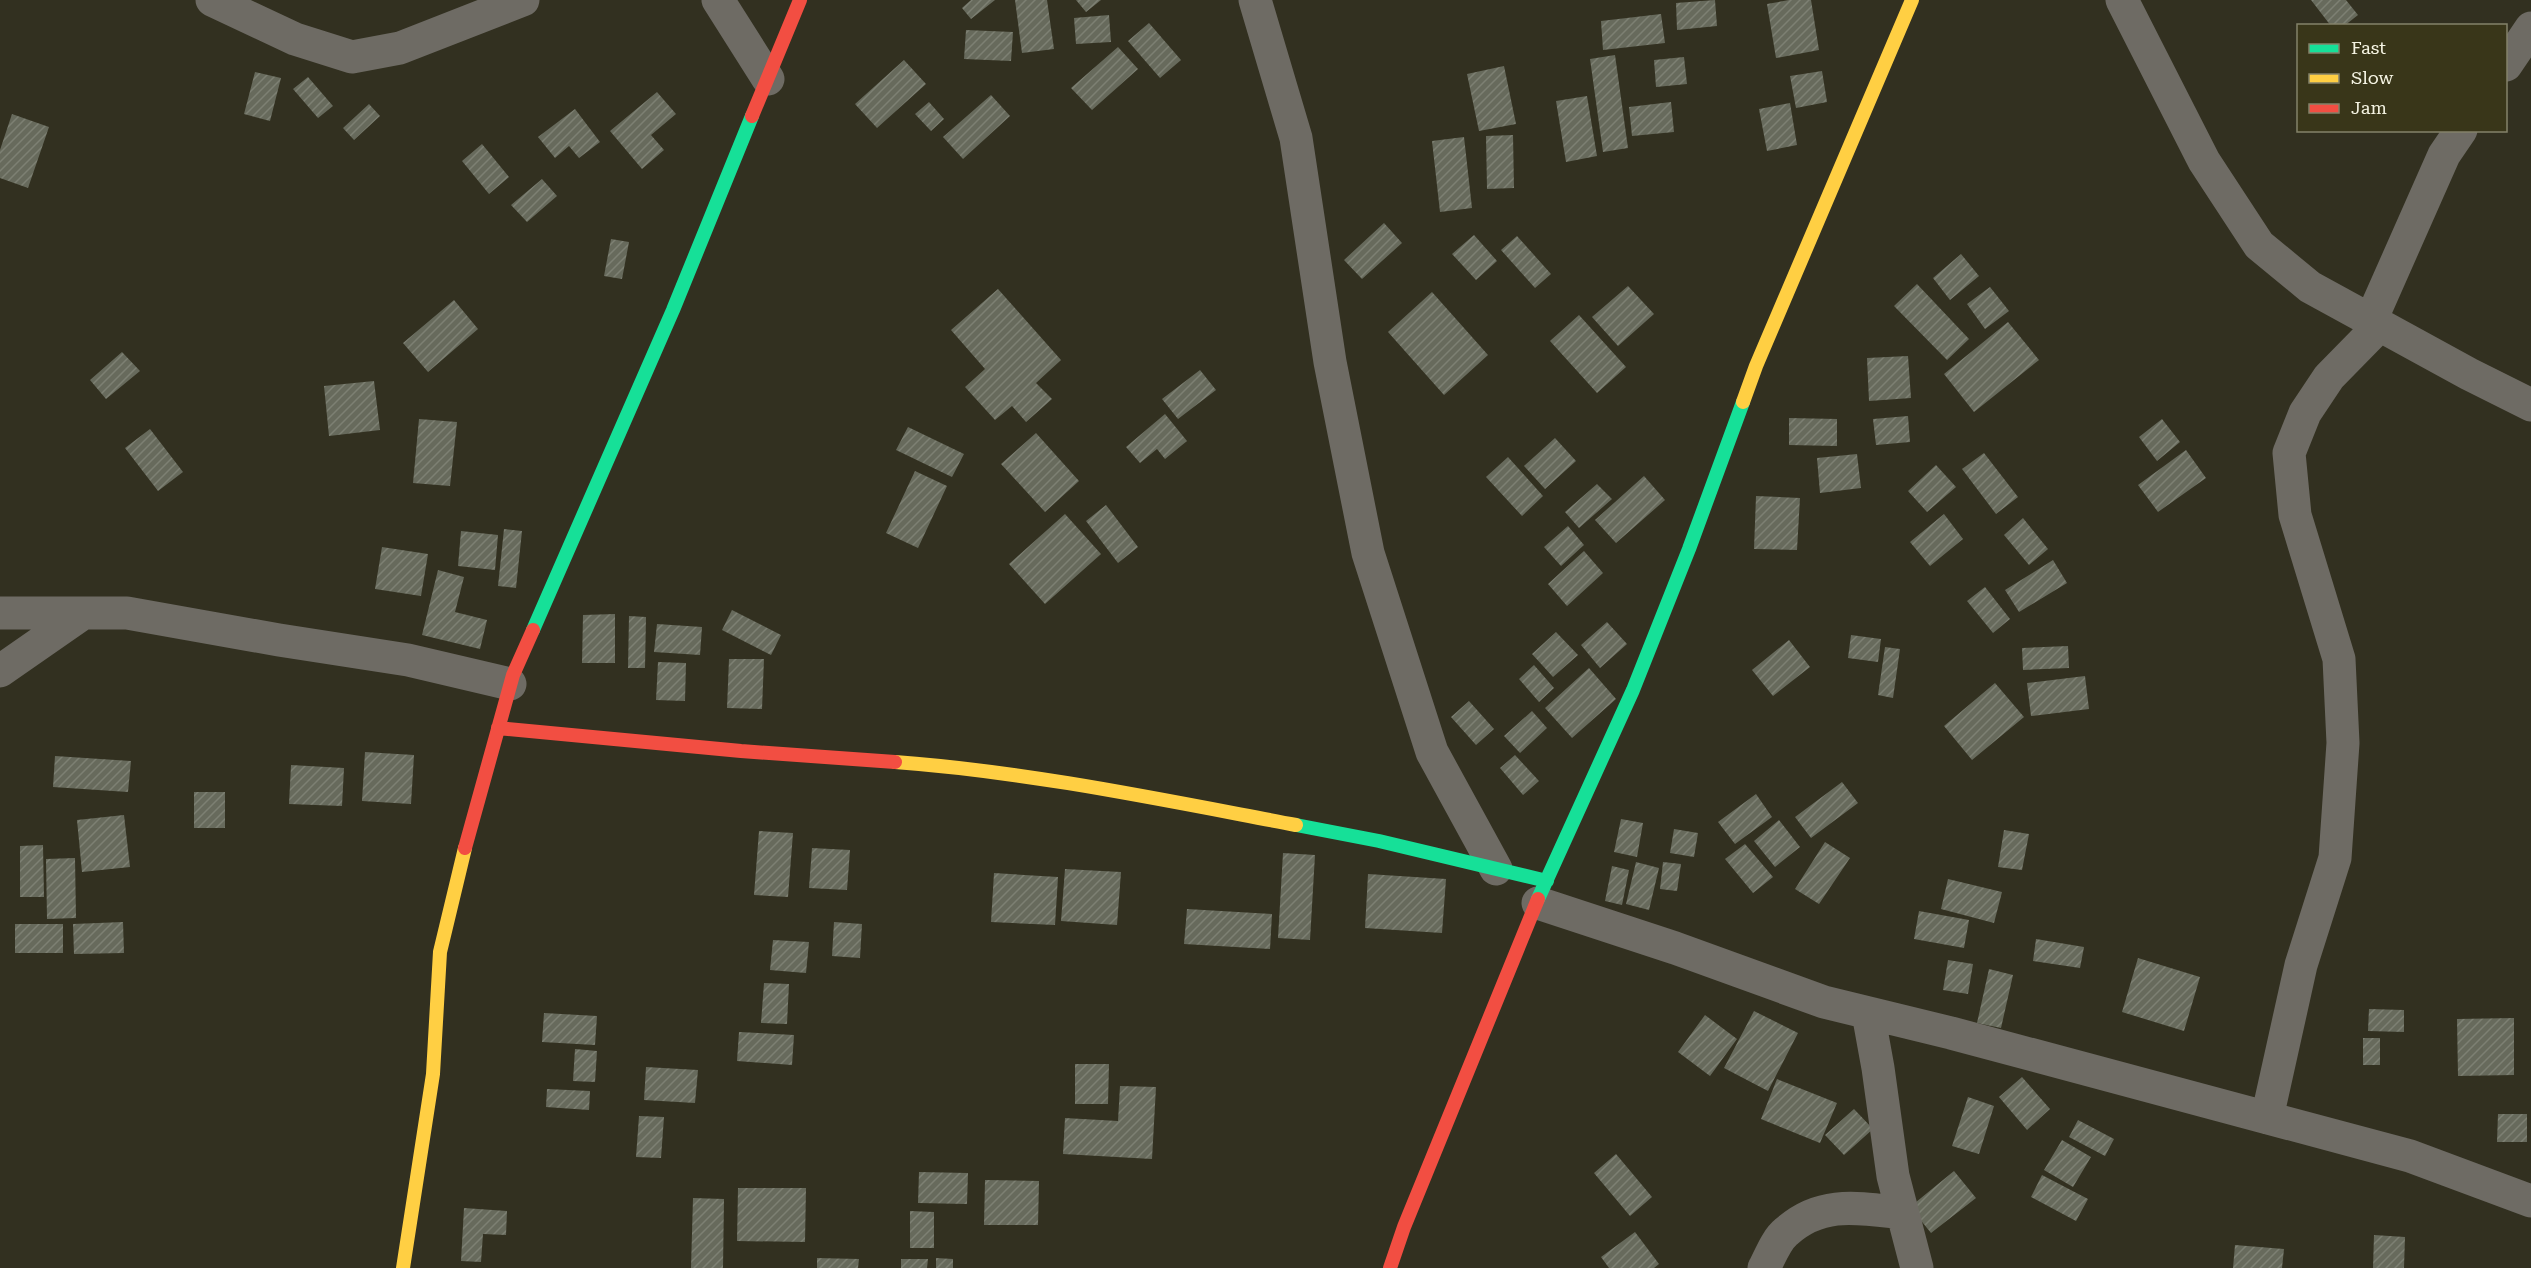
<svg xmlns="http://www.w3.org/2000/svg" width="2531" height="1268" font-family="'Roboto Serif',serif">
<defs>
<pattern id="building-hatch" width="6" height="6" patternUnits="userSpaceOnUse" patternTransform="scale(1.5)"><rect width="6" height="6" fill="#676a5c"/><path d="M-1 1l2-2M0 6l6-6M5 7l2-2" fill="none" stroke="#7d8073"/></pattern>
</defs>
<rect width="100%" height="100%" fill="#323020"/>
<path fill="url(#building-hatch)" d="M971 0H995L971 19 962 8Z
M1015 0H1047L1054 49 1022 53Z
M1076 0H1101L1086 12Z
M1715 0 1717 26 1677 30 1676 3Z
M1789 0H1811L1819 50 1776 58 1767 4Z
M2311 0H2346L2358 15 2344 26H2331Z
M1661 14 1665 43 1603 50 1601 21Z
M1109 15 1111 42 1076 44 1074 18Z
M1149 23 1181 60 1160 78 1128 41Z
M966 30 1013 32 1011 61 964 59Z
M1118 47 1138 69 1092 110 1071 88Z
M1615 55 1628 148 1603 152 1590 59Z
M1684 57 1687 84 1656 87 1654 60Z
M904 60 926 84 877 128 855 104Z
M1504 66 1516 124 1479 131 1467 74Z
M1822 71 1827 102 1796 108 1790 76Z
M255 72 281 78 270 121 244 114Z
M308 77 333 106 318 118 293 89Z
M657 92 676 114 651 135 664 150 642 169 610 131Z
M991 95 1010 116 963 159 943 137Z
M1587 96 1597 156 1566 162 1556 101Z
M929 102 944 119 931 131 915 114Z
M1671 102 1674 132 1632 136 1629 107Z
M1790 103 1797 145 1767 151 1759 109Z
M369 104 380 116 354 140 343 128Z
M575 109 600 142 579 158 569 146 555 158 538 137Z
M12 114 49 127 28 188 0 178V150Z
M1513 135 1514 188 1487 189 1486 136Z
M1464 137 1472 208 1440 212 1432 141Z
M482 144 509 177 489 194 462 161Z
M542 179 557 196 527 222 511 205Z
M1384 223 1402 243 1362 279 1344 260Z
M1474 235 1497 261 1476 280 1452 254Z
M1517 236 1551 274 1535 288 1501 250Z
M611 239 629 242 622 279 604 276Z
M1961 254 1979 276 1950 300 1933 278Z
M1917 284 1969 339 1947 360 1894 306Z
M1628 286 1654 314 1618 346 1592 317Z
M1990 287 2009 311 1985 329 1967 304Z
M998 289 1061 360 1036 383 1052 399 1026 422 1012 406 995 420 965 387 985 369 951 330Z
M1432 292 1488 355 1444 395 1388 332Z
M454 300 478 329 428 372 403 343Z
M1579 315 1626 367 1597 393 1550 341Z
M2008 322 2039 360 1974 412 1944 374Z
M122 352 140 371 106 399 90 380Z
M1908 356 1911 398 1869 401 1867 358Z
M1200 370 1216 390 1178 419 1162 399Z
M374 381 380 430 329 436 324 386Z
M1165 414 1187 441 1165 459 1157 449 1140 463 1126 447Z
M1908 416 1910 442 1876 445 1873 419Z
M1789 418 1837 419V446L1789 445Z
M419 419 457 422 450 486 413 483Z
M2162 419 2180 442 2157 461 2139 437Z
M908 427 964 454 952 477 896 450Z
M150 429 183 472 158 491 125 448Z
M1036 433 1079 481 1045 512 1001 464Z
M1555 438 1576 461 1545 489 1524 466Z
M2186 450 2206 478 2158 512 2138 485Z
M1984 453 2018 497 1996 514 1962 469Z
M1857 454 1861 488 1820 493 1817 458Z
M1508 457 1543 496 1522 516 1486 477Z
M1936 465 1956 487 1927 512 1908 491Z
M915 471 947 486 918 548 886 533Z
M1644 476 1665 500 1616 543 1595 520Z
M1597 484 1612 499 1579 528 1565 512Z
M1756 496 1800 498 1797 550 1754 549Z
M1106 505 1138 547 1118 563 1086 521Z
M1065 514 1101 554 1045 604 1009 564Z
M1944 514 1963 539 1930 566 1910 542Z
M2023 518 2048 549 2029 565 2004 535Z
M1568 526 1584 545 1561 566 1544 547Z
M504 529 522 531 516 588 498 586Z
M461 531 498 535 495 570 458 566Z
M382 547 428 554 421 596 375 589Z
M1584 551 1603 573 1567 606 1548 584Z
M2053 560 2067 583 2019 612 2005 590Z
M438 570 464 577 455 612 487 620 480 649 422 635Z
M1985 587 2010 619 1993 633 1967 601Z
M732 610 781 635 771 655 722 630Z
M615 614V663H582L583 615Z
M629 616 646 617 645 668H628Z
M1607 622 1627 644 1600 668 1581 645Z
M657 624 702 627 700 655 654 652Z
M1556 632 1578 655 1553 677 1532 654Z
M1851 635 1881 639 1878 662 1848 658Z
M1789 640 1810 667 1773 696 1752 670Z
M2068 646 2069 668 2023 670 2022 648Z
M1885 647 1900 649 1893 698 1878 695Z
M729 659H764L762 709 727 708Z
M658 662 686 663 685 701 656 700Z
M1534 665 1554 688 1539 702 1519 679Z
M1589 668 1616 699 1572 738 1545 708Z
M2085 676 2089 709 2031 716 2027 683Z
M1995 683 2024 717 1972 760 1944 726Z
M1469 701 1494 729 1476 745 1451 717Z
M1532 711 1547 728 1520 753 1504 736Z
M365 752 414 755 411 804 362 801Z
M1515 755 1539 781 1523 795 1500 768Z
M55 756 131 761 128 792 53 787Z
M291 765 344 768 342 806 289 804Z
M1842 782 1858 803 1811 838 1795 817Z
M194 792H225V828H194Z
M1756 794 1772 817 1735 844 1718 822Z
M124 815 130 867 82 872 77 820Z
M1621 819 1643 823 1637 857 1614 852Z
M1779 820 1800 847 1775 867 1754 841Z
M1674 829 1698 833 1694 857 1670 853Z
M2004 830 2029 834 2022 870 1998 867Z
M759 831 793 833 788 897 754 895Z
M1825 842 1850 858 1819 904 1795 889Z
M1745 844 1773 877 1753 893 1725 859Z
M43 845 44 897H20V846Z
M812 848 850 850 847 890 809 888Z
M1283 853 1315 855 1310 940 1278 938Z
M75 858 76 918 47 919 46 859Z
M1636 862 1659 868 1649 910 1626 904Z
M1663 862 1681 864 1677 891 1660 889Z
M1612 866 1629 870 1622 905 1605 901Z
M1065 869 1121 872 1117 925 1061 921Z
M994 873 1058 877 1055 925 991 922Z
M1368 874 1446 879 1442 933 1365 928Z
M1948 879 2002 892 1994 923 1941 909Z
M1187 909 1272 914 1270 949 1184 944Z
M1919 911 1969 920 1964 948 1914 939Z
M123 922 124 953 74 954 73 924Z
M834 922 862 924 860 958 832 956Z
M15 924H63V953H15Z
M2036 939 2084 947 2080 968 2033 961Z
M773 940 809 942 806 973 770 970Z
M2138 958 2200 977 2184 1031 2122 1012Z
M1948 960 1973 964 1968 994 1943 990Z
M1989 969 2013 975 2001 1028 1977 1023Z
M764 983 789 984 787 1024 761 1023Z
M2369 1009 2404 1010V1032L2368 1031Z
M1754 1011 1798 1033 1768 1091 1724 1068Z
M544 1013 597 1016 595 1045 542 1042Z
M1705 1015 1737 1039 1710 1076 1678 1052Z
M2514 1018V1075L2458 1076 2457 1019Z
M739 1032 794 1035 792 1065 737 1061Z
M2363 1038H2380V1065H2363Z
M575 1049 597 1051 595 1082 573 1081Z
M1075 1064H1109L1108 1104H1075Z
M646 1067 698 1070 695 1103 644 1100Z
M2022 1077 2050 1109 2027 1130 1999 1097Z
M1777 1079 1837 1103 1820 1143 1761 1119Z
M1120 1086 1156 1087 1152 1159 1063 1154 1065 1118 1118 1121Z
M547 1089 590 1091 589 1110 546 1107Z
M1968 1097 1994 1106 1979 1154 1952 1146Z
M1854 1109 1873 1129 1844 1155 1825 1135Z
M2498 1114H2527V1142H2497Z
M639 1116 664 1117 661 1158 636 1157Z
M2078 1120 2114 1139 2105 1156 2069 1137Z
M2062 1140 2091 1157 2073 1187 2044 1170Z
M1616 1154 1652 1197 1630 1216 1594 1173Z
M1954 1171 1976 1198 1931 1233 1910 1207Z
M919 1172 968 1173 967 1204 918 1203Z
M2042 1175 2088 1199 2076 1221 2031 1197Z
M985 1180 1039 1181 1038 1225H984Z
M738 1188H806L805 1242 737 1241Z
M693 1198 724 1199 723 1268H691Z
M464 1208 507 1211 506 1235 483 1234 481 1262 461 1261Z
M910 1211 934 1212V1248H910Z
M1635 1232 1659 1264 1654 1268H1609L1601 1257Z
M2374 1235 2405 1237 2404 1268H2373Z
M2235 1245 2284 1249 2282 1268H2233Z
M817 1258 859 1259 858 1268H817Z
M936 1258 953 1259V1268H936Z
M901 1259H928L927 1268H901Z"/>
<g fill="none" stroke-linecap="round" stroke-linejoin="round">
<path stroke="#6e6b64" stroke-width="33" d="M212 0 295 39 352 57 400 48 523 0
M718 0 768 79
M1255 0 1296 138 1330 362 1368 553 1432 752 1496 869
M2122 0 2204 161 2259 245 2310 287 2469 374 2531 405
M2506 65 2531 28
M2371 320 2444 155 2461 130
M0 613H127L279 640 408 660 510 684
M0 671 82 614
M1538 903 1675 948 1824 1002 1951 1033 2410 1156 2531 1201
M1868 1013 1878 1068 1893 1176 1917 1268
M2267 1118 2301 965 2335 858 2343 743 2339 659 2295 515 2289 453 2305 413 2329 377 2380 325
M1764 1268C1770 1257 1776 1240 1786 1232 1821 1200 1859 1208 1902 1213"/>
<path stroke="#16e098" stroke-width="14" d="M533 630 673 310 752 116
M1296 825 1379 841 1547 881
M1538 899 1633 690 1689 549 1743 402"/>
<path stroke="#ffcf43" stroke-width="14" d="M1743 402 1756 366 1912 0
M895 762C1030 772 1163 800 1296 825
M403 1268 433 1074 440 952 465 848"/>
<path stroke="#f24e42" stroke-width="14" d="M752 116 800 0
M498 728 741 751 895 762
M465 848 513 675 533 630
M1390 1268 1404 1227 1538 899"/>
</g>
<rect x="2297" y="24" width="210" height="108" fill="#393619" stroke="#84826a" stroke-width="1.5"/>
<rect x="2309" y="44" width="30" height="9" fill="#16e098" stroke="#84826a" stroke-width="1.5"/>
<text x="2351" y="54" font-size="18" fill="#f5f4e3">Fast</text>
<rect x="2309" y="74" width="30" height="9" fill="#ffcf43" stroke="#84826a" stroke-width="1.5"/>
<text x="2351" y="84" font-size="18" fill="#f5f4e3">Slow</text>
<rect x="2309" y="104" width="30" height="9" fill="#f24e42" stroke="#84826a" stroke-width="1.5"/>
<text x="2351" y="114" font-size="18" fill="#f5f4e3">Jam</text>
</svg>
